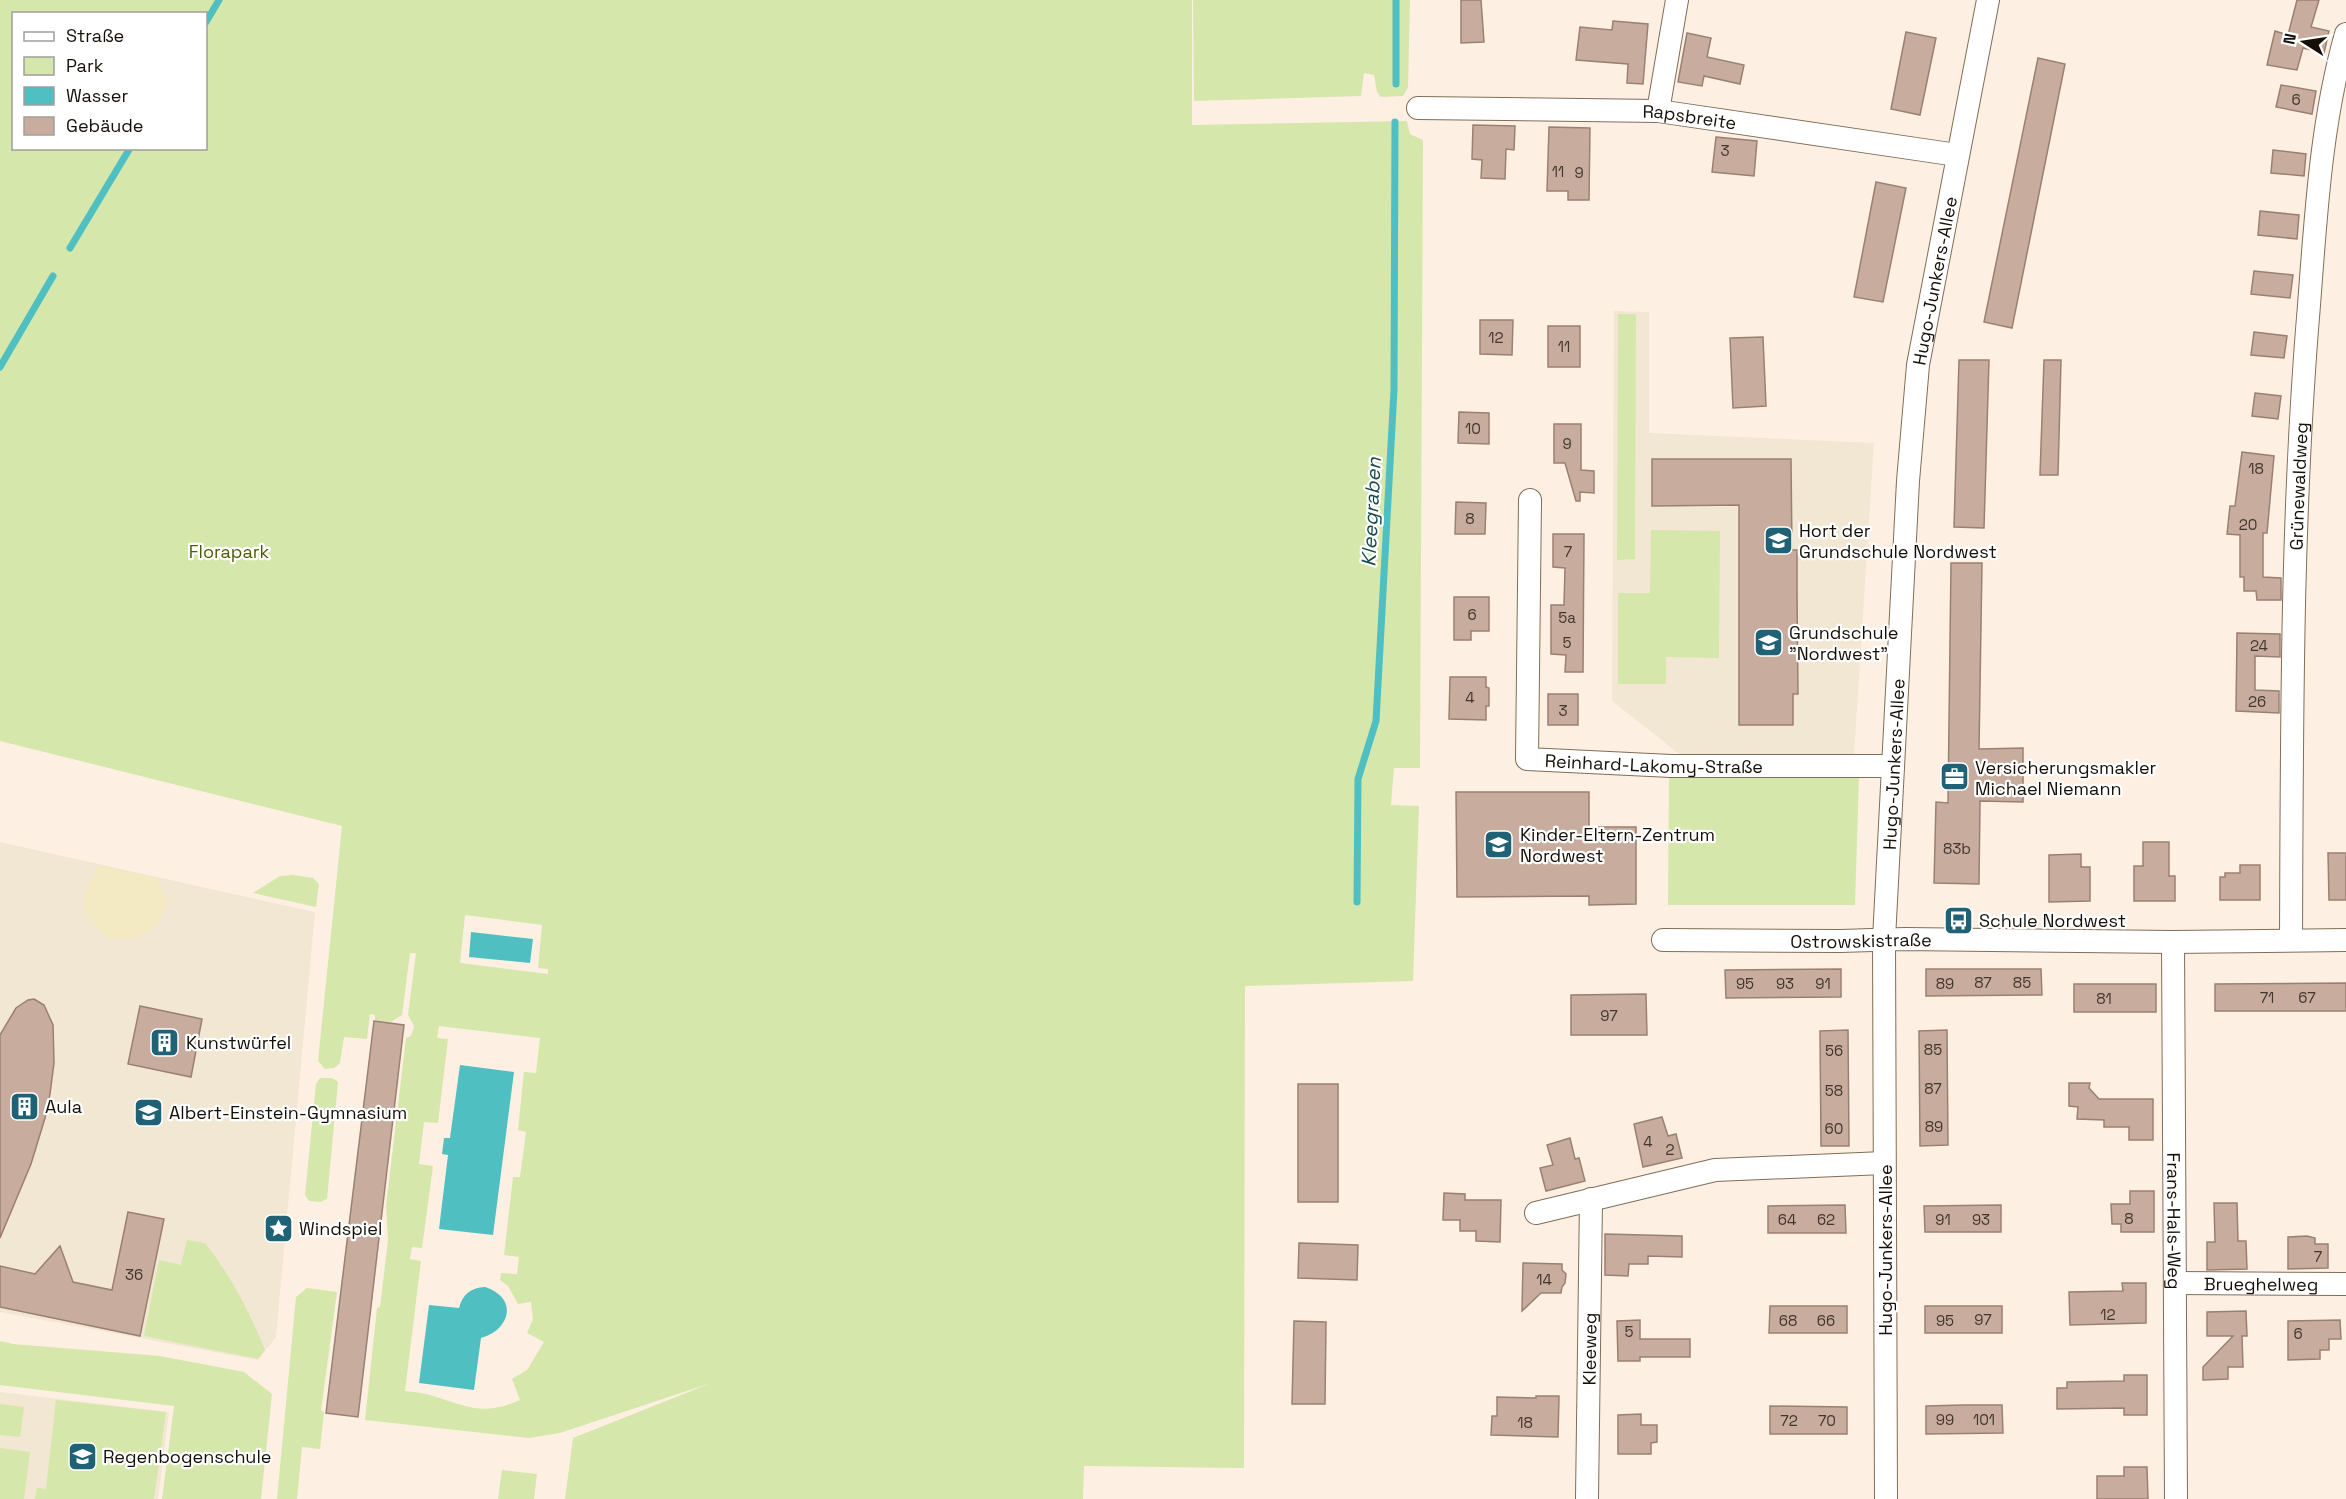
<svg xmlns="http://www.w3.org/2000/svg" width="2346" height="1499" font-family="'Space Grotesk',sans-serif">
<rect width="100%" height="100%" fill="#fdf0e2"/>
<path fill="#f2e7d2" d="M1614 311 1649 312V433L1874 443 1854 755 1682 756 1612 701Z
M0 842 315 912 276 1337 258 1360 0 1312Z
M0 1392 169 1412 158 1499H0Z"/>
<path fill="#d5e7ab" fill-rule="evenodd" d="M0 0H1192V125L1407 121 1410 134 1423 140 1420 768H1394L1391 805 1419 806 1413 981 1245 986 1244 1468 1084 1466 1083 1499H565L573 1438 711 1383 560 1433 529 1438 365 1420 377 1308 380 1307 388 1240 386 1206 406 1038 411 1036 414 1026 408 1015 416 953H410L402 1015 391 1022 375 1020V1015L370 1014 367 1039 344 1037 340 1063 334 1068 325 1069 318 1061 342 826 0 741ZM14 14H206V148H14ZM465 915 542 925 538 968 548 969V974L460 963ZM439 1026 540 1038 536 1073 524 1072 518 1130 526 1132 520 1177H513L504 1255 519 1257 517 1274 501 1273 500 1280 508 1286 518 1304 531 1302 533 1319 527 1333 544 1342 527 1370 512 1379 520 1400C484 1416 468 1407 433 1396 424 1393 414 1392 405 1391L421 1261 410 1259 412 1247 422 1248 433 1166 419 1164 424 1122 438 1123 448 1039 437 1038Z
M1193 0H1410L1408 88 1403 96 1381 97 1377 92 1374 75 1364 73 1361 96 1194 101Z
M1618 314H1636L1635 559 1617 560Z
M1651 530 1720 531 1719 658 1666 657V684H1618V593H1650Z
M1669 775 1859 776 1855 905H1668Z
M293 875 313 878 319 884 316 907 253 893 280 876Z
M320 1078H332L338 1082 327 1199 320 1202 309 1201 305 1195 316 1084Z
M187 1240 205 1243C231 1276 249 1311 265 1350L258 1359 144 1336 159 1260 181 1265Z
M307 1288 337 1292 321 1411 324 1412 320 1449 302 1447 297 1499H277L296 1297Z
M0 1341 13 1344 160 1356 244 1372 272 1394 261 1499H162L174 1406 0 1385Z
M56 1400 166 1412 154 1499H35L37 1488 46 1489Z
M0 1404 24 1407 20 1437 0 1435Z
M0 1448 30 1452 24 1499H0Z
M502 1470 537 1474 534 1499H498Z"/>
<path fill="#f3e9c3" d="M98 866 107 867 156 878 167 900 158 924 137 939H108C76 907 79 906 98 866Z"/>
<path fill="#50bfc1" d="M471 932 533 939 530 963 469 957Z
M460 1065 514 1072 493 1235 439 1229 448 1155 442 1154 444 1138H450Z
M485 1287C519 1298 510 1330 481 1338L474 1390 419 1383 429 1305 459 1308C463 1294 470 1288 485 1287Z"/>
<g fill="none" stroke-linecap="round" stroke-linejoin="round">
<path stroke="#50bfc1" stroke-width="7" d="M206 22 219 0
M1396 84V0
M70 248 130 148
M0 367 53 276
M1357 902 1358 779 1376 721 1394 390 1395 122"/>
</g>
<path fill="#c8ad9e" stroke="#9a8072" stroke-width="1.5" d="M1461 0H1481L1484 42 1461 43Z
M2297 0H2319L2311 27 2329 31 2324 53 2303 48 2297 70 2267 65 2275 31 2288 35Z
M1613 21 1648 24 1643 84 1627 83 1628 64 1576 60 1580 27 1612 30Z
M1906 32 1936 38 1920 115 1891 109Z
M1687 33 1711 38 1707 57 1744 65 1740 84 1704 76 1702 86 1678 82Z
M2038 58 2065 64 2012 328 1984 322Z
M2281 85 2316 91 2312 114 2276 107Z
M1473 125 1515 126 1514 150 1506 149 1505 179 1481 178 1482 160 1472 159Z
M1549 127 1590 128 1589 200H1568V191H1547Z
M1716 137 1757 141 1754 176 1712 172Z
M2273 150 2306 154 2304 176 2271 173Z
M1876 182 1906 188 1883 302 1854 297Z
M2260 211 2299 215 2297 239 2258 235Z
M2254 271 2293 275 2290 298 2251 294Z
M1480 320H1513L1512 355 1480 354Z
M1548 326H1580V367H1548Z
M2254 332 2287 336 2284 358 2251 355Z
M1763 337 1766 406 1733 408 1730 338Z
M1959 360H1989L1984 528 1954 527Z
M2044 360H2061L2058 475H2040Z
M2255 393 2281 396 2278 419 2252 416Z
M1459 412 1489 413V444L1458 443Z
M1554 424H1581V470L1594 471V493L1580 492V501H1576L1565 463H1554Z
M2242 452 2274 456 2267 533H2263V577L2281 578V600H2257L2256 591H2244V577H2240V535L2227 534 2230 506H2235Z
M1652 459H1791L1792 550H1797V591L1798 694H1793V725H1739V505L1652 506Z
M1456 502 1486 503 1485 534H1455Z
M1553 534H1584L1583 672H1565L1566 655 1551 654V605H1564L1565 568 1553 567Z
M1951 563H1982L1979 749 2023 748V802L1980 801 1979 884 1934 883 1936 802 1948 803Z
M1454 597H1489V631H1471V640H1454Z
M2237 633 2280 634V657L2255 656V690L2279 691V713L2236 711Z
M1450 677H1486V687L1489 688V706H1486V720L1449 719Z
M1548 694H1578V725H1548Z
M1456 792H1589V827H1636V904L1589 905V896L1457 897Z
M2143 842H2169V876H2175V901H2134V866H2143Z
M2328 853H2346V900H2329Z
M2081 854V867H2090V901L2049 902V855Z
M2240 865H2260V900H2220V877H2225V873H2240Z
M1841 969V997L1726 998 1725 970Z
M1926 969H2041L2042 995 1926 996Z
M2346 983V1011H2215V984Z
M2074 984H2156V1012H2074Z
M1646 994 1647 1035H1571V995Z
M34 999 44 1005 53 1025 54 1063 50 1094 45 1118 31 1164 0 1238V1035L16 1008 28 1000Z
M140 1006 202 1019 191 1077 128 1064Z
M374 1021 404 1025 358 1417 326 1413Z
M1848 1030 1849 1146H1821L1820 1031Z
M1947 1030 1948 1145 1920 1146 1919 1031Z
M2069 1083H2090L2089 1088 2099 1099H2153V1140H2129V1127H2104V1120L2077 1119 2078 1107 2069 1106Z
M1298 1084H1338V1202H1298Z
M1662 1117 1668 1136 1676 1134 1682 1158 1643 1167 1634 1124Z
M1570 1138 1575 1159 1579 1158 1585 1181 1546 1191 1540 1168 1553 1165 1547 1145Z
M2130 1191H2154V1232H2121V1224H2112L2111 1204H2130Z
M1444 1193 1465 1194V1200H1501L1500 1242 1476 1241V1231H1460V1220H1443Z
M2214 1203H2237L2238 1241H2246L2247 1269 2207 1270V1242H2215Z
M1845 1205 1846 1233H1768V1206Z
M2001 1205V1232H1925L1924 1206Z
M128 1212 164 1219 140 1336 0 1307V1266L35 1274 60 1246 73 1282 112 1290Z
M1605 1234 1682 1236V1257L1648 1256V1264H1629L1628 1276 1605 1275Z
M2307 1236 2315 1238V1244H2328V1268L2288 1269V1237Z
M1299 1243 1358 1245 1357 1280 1298 1278Z
M1523 1263 1562 1264V1270L1566 1274 1565 1283 1562 1287 1561 1293H1541L1522 1311Z
M2122 1283H2146V1323L2070 1325 2069 1292 2123 1291Z
M1770 1306H1847V1333H1769Z
M1925 1306H2002V1333H1925Z
M2246 1311 2247 1336H2242L2243 1367H2228V1379L2203 1380V1367L2233 1336H2207V1312Z
M1640 1320V1339H1690V1357H1640V1361H1618L1617 1321Z
M2340 1320 2341 1339H2329V1350H2320V1359L2288 1360V1321Z
M1294 1321 1326 1322 1325 1404H1292Z
M2124 1375H2147V1415H2124V1408L2057 1409V1388H2067V1382L2124 1381Z
M1536 1396H1559L1558 1437 1491 1435 1492 1416H1497V1397L1536 1398Z
M1964 1405H2002L2003 1433 1926 1434V1406Z
M1770 1406 1847 1407V1434H1770Z
M1641 1414V1425H1657V1442L1651 1443V1454H1618V1415Z
M2124 1467H2147L2148 1499H2097V1476H2124Z"/>
<g fill="none" stroke-linecap="round" stroke-linejoin="round">
<defs>
<g id="minor">
<path id="s1" d="M1418 108 1658 111 1957 155"/>
<path d="M1658 111 1677 0"/>
<path id="s2" d="M1530 500 1527 759 1671 766H1893"/>
<path id="s3" d="M1663 940 1840 941 1905 939 2173 942 2346 940"/>
<path id="s4" d="M2291 940C2292 728 2291 517 2309 305 2316 214 2321 122 2346 34"/>
<path id="s5" d="M2173 942 2176 1499"/>
<path d="M1536 1213 1715 1170 1884 1163"/>
<path id="s6" d="M2175 1283 2346 1284"/>
<path id="s7" d="M1587 1499 1591 1199"/>
<path id="s8" d="M1886 1499 1884 939 1908 481 1918 365 1988 0"/>
</g>
</defs>
<use href="#minor" stroke="#806d59" stroke-width="24"/>
<use href="#minor" stroke="#fff" stroke-width="22"/>
</g>
<defs>
<symbol id="school-square" viewBox="-11 -11 22 22"><rect x="-9" y="-9" width="18" height="18" rx="4" fill="#1f6175" stroke="#fff"/><path d="M0-5L7-2L0 1L-7-2ZM-4 1L0 2.5L4 1V4Q0 6-4 4Z" fill="#fff"/></symbol>
<symbol id="office-square" viewBox="-11 -11 22 22"><rect x="-9" y="-9" width="18" height="18" rx="4" fill="#1f6175" stroke="#fff"/><path d="M-6-3h4V-5.5h4V-3h4V5H-6ZM-1-4.5V-3h2v-1.5ZM-6 0V1H6V0Z" fill="#fff"/></symbol>
<symbol id="bus-square" viewBox="-11 -11 22 22"><rect x="-9" y="-9" width="18" height="18" rx="4" fill="#1f6175" stroke="#fff"/><path d="M-5-6H5V4H4V6H2V4H-2V6H-4V4H-5ZM-3.5-4V0h7V-4ZM-3.5 1.2v1.5H-2V1.2ZM2 1.2v1.5H3.5V1.2Z" fill="#fff"/></symbol>
<symbol id="building-square" viewBox="-11 -11 22 22"><rect x="-9" y="-9" width="18" height="18" rx="4" fill="#1f6175" stroke="#fff"/><path d="M-4-6H4V6H1V3H-1V6H-4ZM-2.5-4.3h1.7v1.8h-1.7ZM.8-4.3h1.7v1.8H.8ZM-2.5-1h1.7V.8h-1.7ZM.8-1h1.7V.8H.8Z" fill="#fff"/></symbol>
<symbol id="sight-square" viewBox="-11 -11 22 22"><rect x="-9" y="-9" width="18" height="18" rx="4" fill="#1f6175" stroke="#fff"/><path d="M0-6L1.8-2.2L6-1.7L2.9 1.2L3.7 5.4L0 3.3L-3.7 5.4L-2.9 1.2L-6-1.7L-1.8-2.2Z" fill="#fff"/></symbol>
</defs>
<g fill-rule="evenodd">
<use href="#school-square" x="1762" y="524" width="33" height="33"/>
<use href="#school-square" x="1752" y="626" width="33" height="33"/>
<use href="#office-square" x="1938" y="760" width="33" height="33"/>
<use href="#school-square" x="1482" y="828" width="33" height="33"/>
<use href="#bus-square" x="1942" y="904" width="33" height="33"/>
<use href="#building-square" x="148" y="1026" width="33" height="33"/>
<use href="#building-square" x="8" y="1090" width="33" height="33"/>
<use href="#school-square" x="132" y="1096" width="33" height="33"/>
<use href="#sight-square" x="262" y="1212" width="33" height="33"/>
<use href="#school-square" x="66" y="1440" width="33" height="33"/>
</g>
<g text-anchor="middle" dominant-baseline="central" stroke-width="4.5" stroke-linejoin="round" paint-order="stroke">
<g font-size="15" fill="#42362d">
<text x="2296" y="99">6</text>
<text x="1725" y="150">3</text>
<text x="1558" y="171">11</text>
<text x="1579" y="172">9</text>
<text x="1496" y="337">12</text>
<text x="1564" y="346">11</text>
<text x="1473" y="428">10</text>
<text x="1567" y="443">9</text>
<text x="2256" y="468">18</text>
<text x="1470" y="518">8</text>
<text x="2248" y="524">20</text>
<text x="1568" y="551">7</text>
<text x="1472" y="614">6</text>
<text x="1567" y="617">5a</text>
<text x="1567" y="642">5</text>
<text x="2259" y="645">24</text>
<text x="1470" y="697">4</text>
<text x="2257" y="701">26</text>
<text x="1563" y="710">3</text>
<text x="1957" y="848">83b</text>
<text x="1983" y="982">87</text>
<text x="2022" y="982">85</text>
<text x="1745" y="983">95</text>
<text x="1785" y="983">93</text>
<text x="1823" y="983">91</text>
<text x="1945" y="983">89</text>
<text x="2267" y="997">71</text>
<text x="2307" y="997">67</text>
<text x="2104" y="998">81</text>
<text x="1609" y="1015">97</text>
<text x="1933" y="1049">85</text>
<text x="1834" y="1050">56</text>
<text x="1933" y="1088">87</text>
<text x="1834" y="1090">58</text>
<text x="1934" y="1126">89</text>
<text x="1834" y="1128">60</text>
<text x="1648" y="1141">4</text>
<text x="1670" y="1149">2</text>
<text x="2129" y="1218">8</text>
<text x="1787" y="1219">64</text>
<text x="1826" y="1219">62</text>
<text x="1943" y="1219">91</text>
<text x="1981" y="1219">93</text>
<text x="2318" y="1256">7</text>
<text x="134" y="1274">36</text>
<text x="1544" y="1279">14</text>
<text x="2108" y="1314">12</text>
<text x="1983" y="1319">97</text>
<text x="1788" y="1320">68</text>
<text x="1826" y="1320">66</text>
<text x="1945" y="1320">95</text>
<text x="1629" y="1331">5</text>
<text x="2298" y="1333">6</text>
<text x="1945" y="1419">99</text>
<text x="1984" y="1419">101</text>
<text x="1789" y="1420">72</text>
<text x="1827" y="1420">70</text>
<text x="1525" y="1422">18</text>
</g>
<g font-size="18" fill="#150f07" stroke="#fff">
<text stroke="none"><textPath href="#s1" startOffset="272">Rapsbreite</textPath></text>
<text stroke="none"><textPath href="#s8" startOffset="1221">Hugo-Junkers-Allee</textPath></text>
<text stroke="none"><textPath href="#s4" startOffset="454">Grünewaldweg</textPath></text>
<text stroke="none"><textPath href="#s2" startOffset="386">Reinhard-Lakomy-Straße</textPath></text>
<text stroke="none"><textPath href="#s8" startOffset="735">Hugo-Junkers-Allee</textPath></text>
<text stroke="none"><textPath href="#s3" startOffset="198">Ostrowskistraße</textPath></text>
<text stroke="none"><textPath href="#s5" startOffset="279">Frans-Hals-Weg</textPath></text>
<text transform="translate(1885 1250) rotate(-90)">Hugo-Junkers-Allee</text>
<text stroke="none"><textPath href="#s6" startOffset="86">Brueghelweg</textPath></text>
<text stroke="none"><textPath href="#s7" startOffset="150">Kleeweg</textPath></text>
</g>
<g font-size="18" fill="#150f07" stroke="#fff" text-anchor="start">
<text x="1799" y="530">Hort der<tspan x="1799" dy="21">Grundschule Nordwest</tspan></text>
<text x="1789" y="632">Grundschule<tspan x="1789" dy="21">"Nordwest"</tspan></text>
<text x="1975" y="767">Versicherungsmakler<tspan x="1975" dy="21">Michael Niemann</tspan></text>
<text x="1520" y="834">Kinder-Eltern-Zentrum<tspan x="1520" dy="21">Nordwest</tspan></text>
<text x="1979" y="920">Schule Nordwest</text>
<text x="186" y="1042">Kunstwürfel</text>
<text x="45" y="1106">Aula</text>
<text x="169" y="1112">Albert-Einstein-Gymnasium</text>
<text x="299" y="1228">Windspiel</text>
<text x="103" y="1456">Regenbogenschule</text>
</g>
<g font-size="18" fill="#4c5d06" stroke="#fff">
<text x="229" y="551">Florapark</text>
</g>
<g font-size="20" font-style="italic" fill="#184a4b" stroke="#fff">
<text transform="translate(1371 512) rotate(-87)">Kleegraben</text>
</g>
</g>
<rect x="12" y="12" width="195" height="138" fill="#ffffff" stroke="#a19f9c" stroke-width="1.5"/>
<rect x="24" y="32" width="30" height="9" fill="#ffffff" stroke="#a19f9c" stroke-width="1.5"/>
<text x="66" y="42" font-size="18" fill="#150f07">Straße</text>
<rect x="24" y="57" width="30" height="18" fill="#d5e7ab" stroke="#a19f9c" stroke-width="1.5"/>
<text x="66" y="72" font-size="18" fill="#150f07">Park</text>
<rect x="24" y="87" width="30" height="18" fill="#50bfc1" stroke="#a19f9c" stroke-width="1.5"/>
<text x="66" y="102" font-size="18" fill="#150f07">Wasser</text>
<rect x="24" y="117" width="30" height="18" fill="#c8ad9e" stroke="#a19f9c" stroke-width="1.5"/>
<text x="66" y="132" font-size="18" fill="#150f07">Gebäude</text>
<g transform="translate(2304 42) rotate(282)" stroke="#ffffff" stroke-width="4.5" paint-order="stroke">
<path d="M0-4.5L10 22L0 15L-10 22Z" fill="#150f07"/>
<text y="-9" font-size="16" font-weight="bold" text-anchor="middle" fill="#150f07">N</text>
</g>
</svg>
